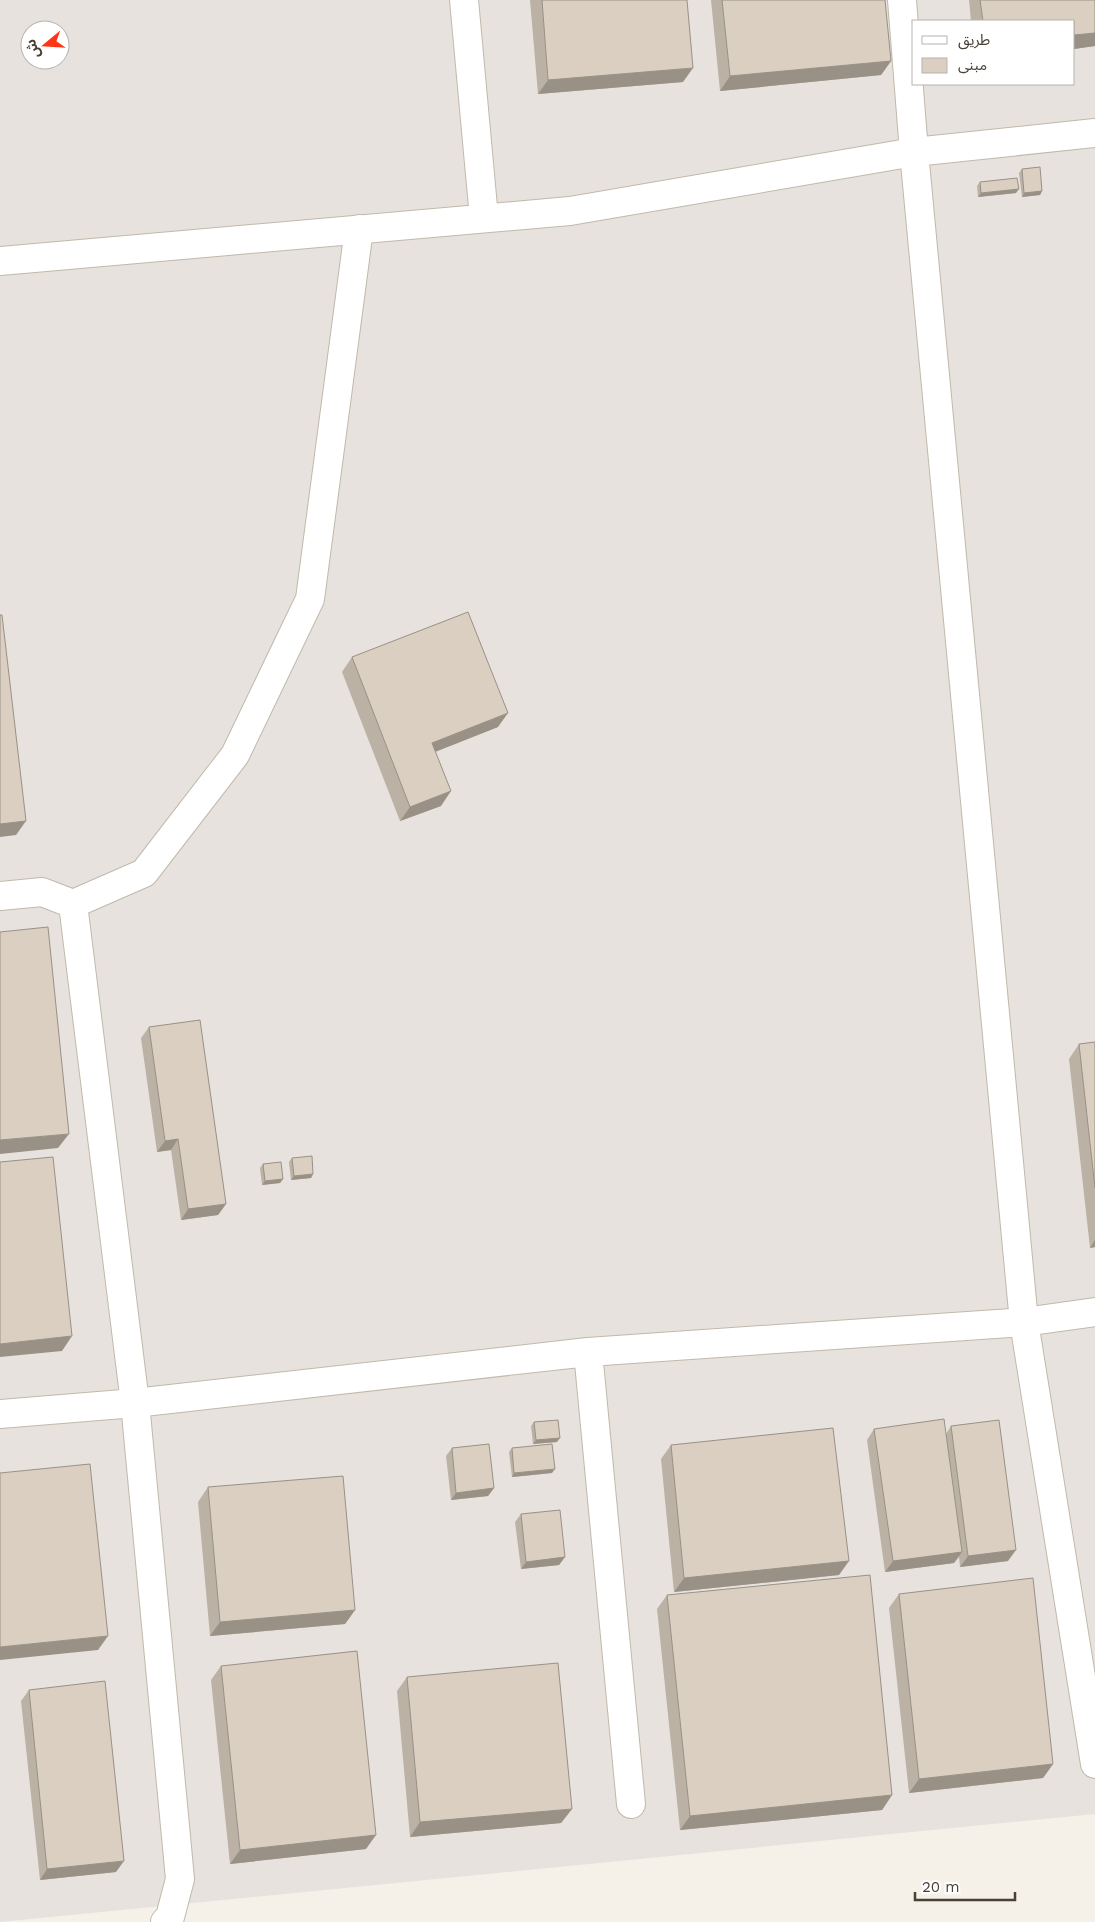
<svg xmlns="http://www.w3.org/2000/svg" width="1095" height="1922" font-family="'Work Sans','Noto Sans Arabic',sans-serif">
<rect width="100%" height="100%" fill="#f5f1e8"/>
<path fill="#e7e2dd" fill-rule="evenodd" d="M0 0H1095V1814L0 1922ZM914 21H1074V84H914ZM30 30H60V60H30Z"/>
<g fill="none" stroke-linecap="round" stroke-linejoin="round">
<defs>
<path id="street" d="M464 0 484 218
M902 0 914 152 1095 133
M0 261 570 211 914 152 1024 1322 1095 1312
M0 896 42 892 73 904 144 873 235 755 310 599 359 229
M73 904 135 1403 180 1879 170 1917 165 1922
M588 1352 631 1804
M0 1414 135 1403 588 1352 1024 1322 1095 1764"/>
</defs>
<use href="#street" stroke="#c1b9aa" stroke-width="30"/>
<use href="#street" stroke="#fff" stroke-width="28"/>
</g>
<path fill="#bbb2a5" d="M530 0H687L683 82 538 94Z
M711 0H885L891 61 881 75 720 91Z
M969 0H1095V46L1074 49V21H971Z
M1022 169 1042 191 1040 195 1022 197 1019 173Z
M980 182 1016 193 978 197 977 186Z
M352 657 498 727 435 752 441 806 400 821 342 672Z
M149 1027 226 1204 218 1215 181 1220 171 1150 157 1152 141 1038Z
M1095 1042V1247L1090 1248 1069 1059 1079 1044Z
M292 1158 313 1174 311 1178 291 1180 289 1162Z
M263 1164 283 1179 280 1183 262 1185 260 1168Z
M534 1422 557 1442 533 1444 531 1426Z
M951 1426 1008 1561 960 1567 959 1557 954 1563 885 1572 867 1440 874 1429 946 1434Z
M671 1445 839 1575 674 1592 661 1459Z
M452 1448 494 1488 488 1496 451 1500 446 1456Z
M512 1448 552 1473 512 1477 509 1452Z
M208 1487 355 1610 345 1624 210 1636 198 1502Z
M521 1514 565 1557 559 1565 521 1569 515 1522Z
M899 1594 1053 1764 1043 1778 909 1793 889 1608Z
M667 1595 892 1795 882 1810 680 1830 657 1609Z
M221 1666 366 1849 230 1864 211 1680Z
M407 1677 572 1809 561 1823 410 1837 397 1691Z
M29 1690 116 1872 40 1880 21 1701Z"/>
<path fill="#999186" d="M1095 33V46L1074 49V35Z
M891 61 881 75 720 91 730 76Z
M693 68 683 82 538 94 548 80Z
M1019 189 1016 193 978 197 981 193Z
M1042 191 1040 195 1022 197 1024 193Z
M508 713 498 727 422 757 432 743Z
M451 791 441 806 400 821 410 807Z
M26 821 16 835 0 837V824Z
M69 1134 58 1148 0 1154V1140Z
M178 1139 171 1150 157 1152 165 1141Z
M313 1174 311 1178 291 1180 294 1176Z
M283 1179 280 1183 262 1185 265 1181Z
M226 1204 218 1215 181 1220 188 1209Z
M1095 1240V1247L1090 1248Z
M72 1336 62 1351 0 1357V1344Z
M560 1438 557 1442 533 1444 536 1440Z
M555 1469 552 1473 512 1477 514 1473Z
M494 1488 488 1496 451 1500 456 1493Z
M1016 1550 1008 1561 960 1567 968 1556Z
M962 1552 954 1563 885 1572 893 1561Z
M565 1557 559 1565 521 1569 526 1562Z
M849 1561 839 1575 674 1592 684 1578Z
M355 1610 345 1624 210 1636 220 1622Z
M108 1636 98 1650 0 1660V1647Z
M1053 1764 1043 1778 909 1793 919 1779Z
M892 1795 882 1810 680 1830 690 1816Z
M572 1809 561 1823 410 1837 420 1822Z
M376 1835 366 1849 230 1864 240 1850Z
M124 1861 116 1872 40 1880 47 1869Z"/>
<path fill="#dacfc0" stroke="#999186" d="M542 0H687L693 68 548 80Z
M722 0H885L891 61 730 76Z
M980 0H1095V33L1074 35V21H983Z
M1040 167 1042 191 1024 193 1022 169Z
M1017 178 1019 189 981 193 980 182Z
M468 612 508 713 432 743 451 791 410 807 352 657Z
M0 615H2L26 821 0 824Z
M48 927 69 1134 0 1140V932Z
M200 1020 226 1204 188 1209 178 1139 165 1141 149 1027Z
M1095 1042V1188L1079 1044Z
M312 1156 313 1174 294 1176 292 1158Z
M53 1157 72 1336 0 1344V1162Z
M281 1162 283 1179 265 1181 263 1164Z
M944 1419 962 1552 893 1561 874 1429Z
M558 1420 560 1438 536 1440 534 1422Z
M999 1420 1016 1550 968 1556 951 1426Z
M833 1428 849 1561 684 1578 671 1445Z
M489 1444 494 1488 456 1493 452 1448Z
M552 1444 555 1469 514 1473 512 1448Z
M90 1464 108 1636 0 1647V1473Z
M343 1476 355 1610 220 1622 208 1487Z
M560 1510 565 1557 526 1562 521 1514Z
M870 1575 892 1795 690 1816 667 1595Z
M1033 1578 1053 1764 919 1779 899 1594Z
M357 1651 376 1835 240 1850 221 1666Z
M558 1663 572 1809 420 1822 407 1677Z
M105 1681 124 1861 47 1869 29 1690Z"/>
<rect x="912" y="20" width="162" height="65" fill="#ffffff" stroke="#b6b3af"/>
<rect x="922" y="36" width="25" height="8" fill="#ffffff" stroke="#b6b3af"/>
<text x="958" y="45" font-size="15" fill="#484136">طريق</text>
<rect x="922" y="58" width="25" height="15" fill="#dacfc0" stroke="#b6b3af"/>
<text x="958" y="70" font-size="15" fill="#484136">مبنى</text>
<g transform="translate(45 45) rotate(252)"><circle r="24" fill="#ffffff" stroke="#b6b3af"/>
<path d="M0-4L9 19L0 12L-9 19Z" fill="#ff3615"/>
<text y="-8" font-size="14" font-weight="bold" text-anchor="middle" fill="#484136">ش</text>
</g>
<path d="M915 1892v8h100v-8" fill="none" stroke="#484136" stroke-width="2.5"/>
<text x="922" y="1892" font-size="15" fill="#484136" stroke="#ffffff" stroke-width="4" paint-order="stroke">20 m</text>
</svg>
